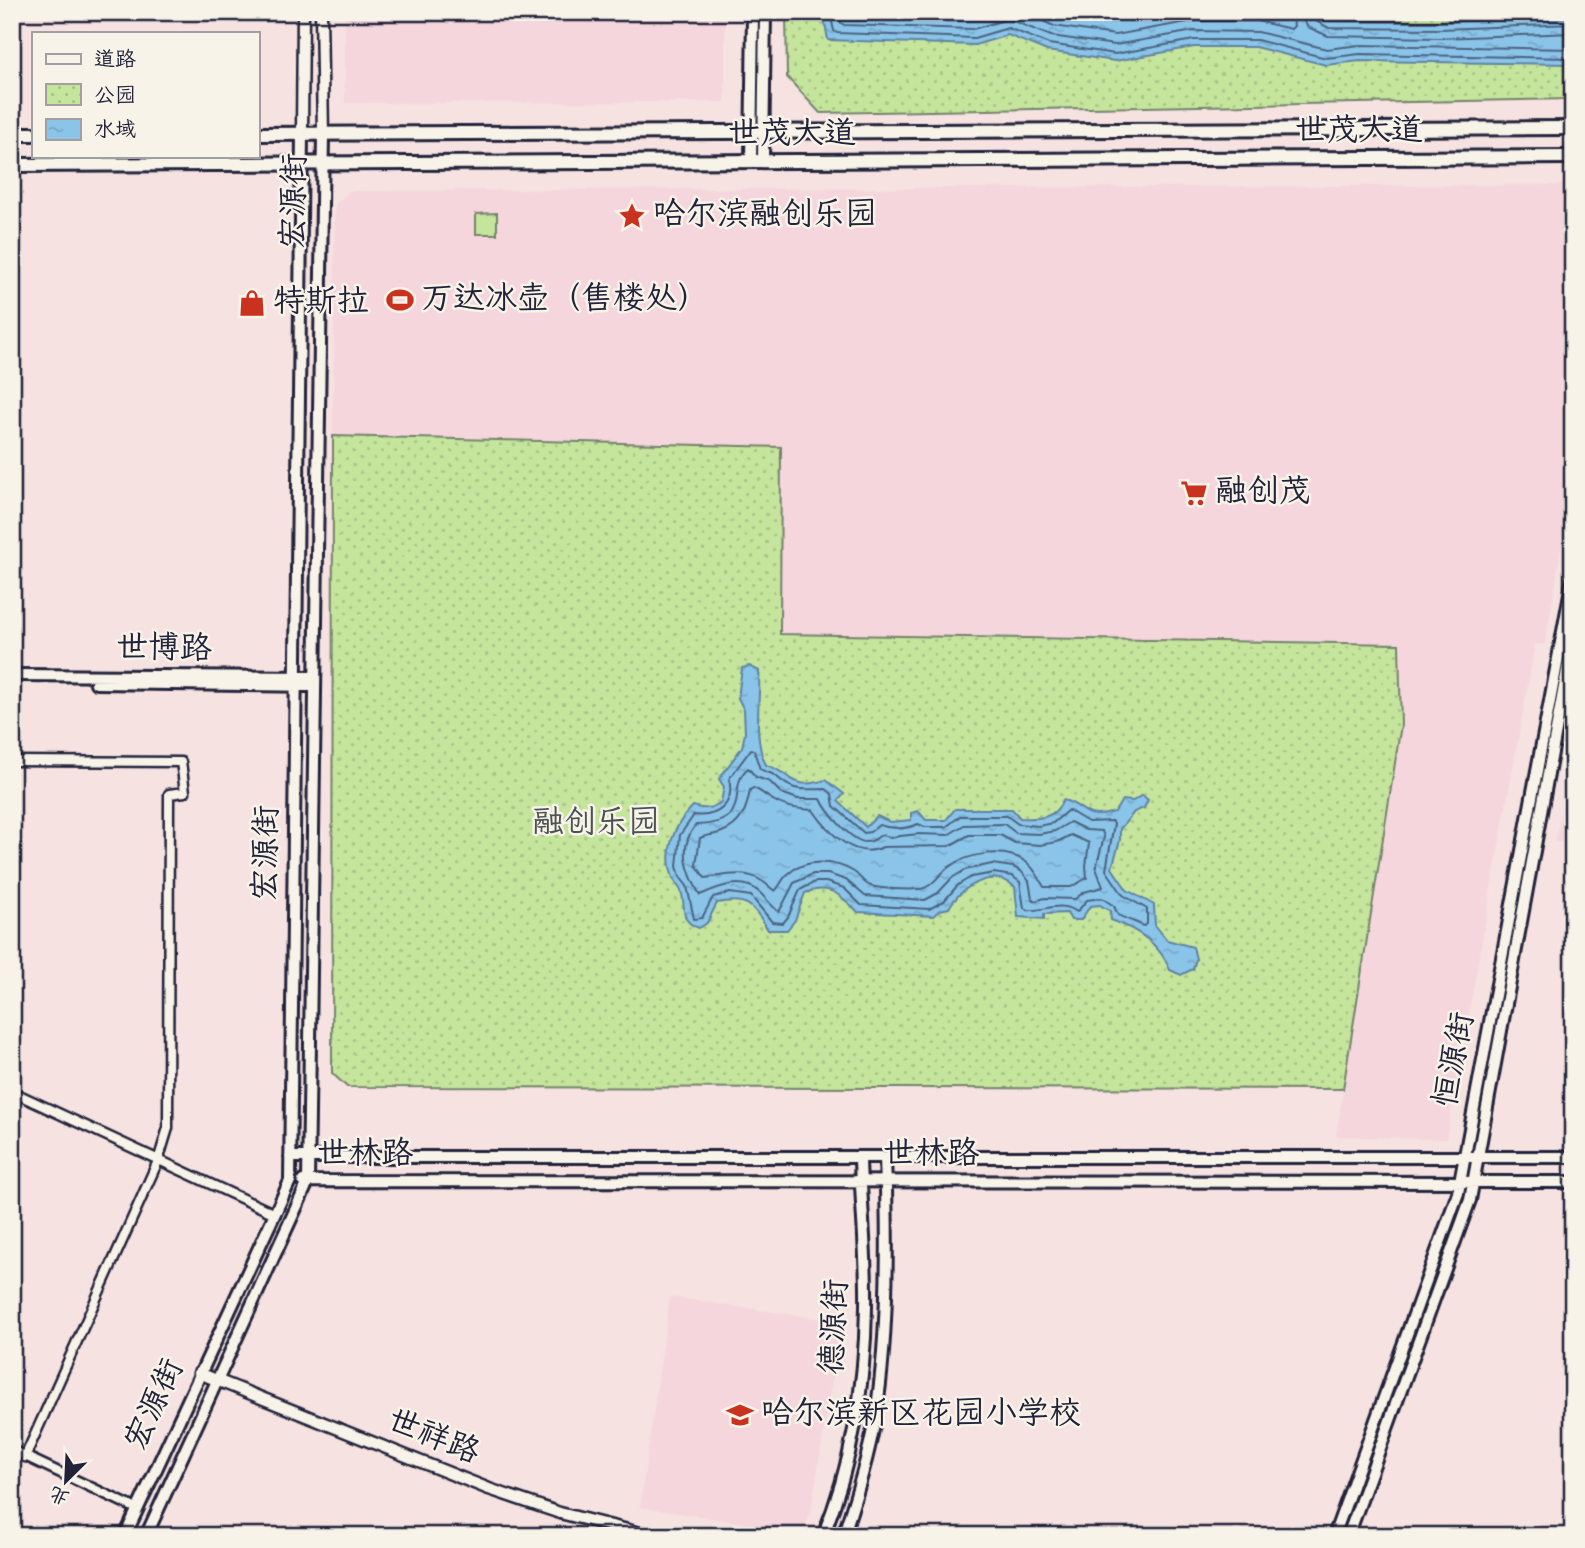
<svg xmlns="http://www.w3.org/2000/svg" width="1585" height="1548" font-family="'Indie Flower','LXGW WenKai TC',sans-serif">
<defs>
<pattern id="park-dots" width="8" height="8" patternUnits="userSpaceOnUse" patternTransform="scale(1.75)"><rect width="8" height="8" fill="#c5e49c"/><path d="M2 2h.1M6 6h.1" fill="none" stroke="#a9c387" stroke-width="1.8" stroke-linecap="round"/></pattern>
<pattern id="water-ripples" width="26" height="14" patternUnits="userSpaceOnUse" patternTransform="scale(1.75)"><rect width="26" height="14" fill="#8ac4e9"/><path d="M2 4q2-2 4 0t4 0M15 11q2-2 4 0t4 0" fill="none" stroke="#77a8c9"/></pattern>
</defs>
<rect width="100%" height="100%" fill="#f5e2e1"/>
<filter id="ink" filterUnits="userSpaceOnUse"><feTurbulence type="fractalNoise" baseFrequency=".0143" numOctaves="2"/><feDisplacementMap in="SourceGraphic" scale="14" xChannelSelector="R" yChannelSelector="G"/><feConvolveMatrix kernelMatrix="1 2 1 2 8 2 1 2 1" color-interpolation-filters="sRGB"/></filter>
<g filter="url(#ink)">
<path fill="#f4d6dc" d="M345 12H725V102L345 103Z
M1573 185V477L1545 644H1535L1446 1139 1336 1136 1401 725 1399 644 779 634 781 447 333 436 335 205 350 191Z
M1573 755V842H1555Z
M670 1297 841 1322 811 1510 803 1532 640 1507Z"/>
<path fill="#c5e49c" stroke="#74836c" stroke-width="2" d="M497 213V234H476V214Z"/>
<path fill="url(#park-dots)" stroke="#74836c" stroke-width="2" d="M786 12H1573V99L820 113 787 77Z
M333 436 781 447 780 634 1399 644 1401 725 1343 1089 347 1087 332 1073Z"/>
<path fill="url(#water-ripples)" stroke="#6083a3" stroke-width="2" d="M823 12H1313L1329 21 1440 22 1573 17V64L1360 61 1326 65 1255 47H1194L1115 61 1047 51 1008 35 975 45 828 40Z
M749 666 759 671C761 701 752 737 766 765 793 773 789 791 826 780L844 794 838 801 866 827 877 816 890 822 911 820V813L918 811 926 820H946L955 809H1012L1020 818C1039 819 1055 819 1063 800 1089 807 1081 821 1115 812L1122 800 1133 801 1142 795 1148 800 1144 808 1134 812 1120 829V840L1112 868 1127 890 1154 905 1155 925 1167 940 1193 947 1196 959 1193 969 1181 975 1170 970C1160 943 1137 929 1111 920L1110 911 1100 905 1090 906 1081 920H1071L1067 913 1044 914V919L1018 917 1015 887C994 867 960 887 949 908L940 910 933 916 858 912C840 895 830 883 805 893L795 920 787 930H768C754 905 747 897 717 903L707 923 699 928C678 921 687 908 681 891 679 886 675 883 673 878 663 851 674 825 693 806 704 810 711 809 721 802L724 787 719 779 742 747 745 733 744 710 738 698 742 668Z"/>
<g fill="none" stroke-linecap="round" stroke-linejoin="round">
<path stroke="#4c6381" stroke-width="2" d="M830 12 834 31 837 33 974 38 1008 28 1049 44 1115 54 1194 40H1257L1326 58 1360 54 1573 58
M839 12 841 23 844 25 973 29 1008 19 1051 36 1115 45 1194 31 1258 32 1327 49 1360 45 1573 49
M850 12 853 15 971 19 992 12
M1022 12 1054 26 1115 35 1193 21H1257L1291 29 1294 26 1292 12
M1303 12V20L1308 27 1328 36 1440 38 1573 33
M1311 12 1314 20 1329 28 1440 29 1573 24
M751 749 754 751 760 769C765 772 773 773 777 777 795 793 803 789 826 789L832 794 834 806 864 833 870 832 879 825C891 829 907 830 918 824L925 827H946L960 816H1007L1018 824 1038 826 1053 823 1068 810 1088 822 1112 821 1114 824 1106 870 1123 895 1147 909V924L1144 926 1118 915 1114 906 1102 898 1087 900 1077 912C1058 900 1045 912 1027 910L1024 908 1020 882 1012 876 994 873 971 877 958 885 944 901 929 909 861 905 844 888 826 882H815L800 890 788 917 783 923 772 922 751 896 730 893 713 897 702 918 694 919 687 886 680 877 677 866 680 835 694 815C718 818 735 804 729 779Z
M748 768 756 777 770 782 781 793 798 799H821C826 811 851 841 865 842 872 842 876 839 881 835L891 837 919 834 948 835 964 825 1004 824 1016 833 1039 834 1055 831 1070 822 1086 830 1102 831 1104 837 1096 868 1103 887 1084 892 1075 899 1045 898 1035 901 1032 898 1029 881 1021 871 1013 867 992 864 965 870 952 878 938 893 925 900 865 896 846 880 828 874H813L794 883 779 912C772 907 766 898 759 892 742 876 716 888 700 895 688 874 677 847 696 825 756 823 725 787 748 768Z
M753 788C762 791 765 796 773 800 786 808 799 809 813 810 828 832 855 861 883 847L949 846 969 835H1000L1015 843 1040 845 1057 842 1071 835 1089 843 1086 866 1087 878 1071 887H1044C1038 878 1036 869 1026 862 1005 847 969 853 949 867 939 874 931 889 919 889 908 890 881 889 871 886 864 884 860 876 854 872 835 860 805 858 788 874 782 879 780 886 775 891 770 888 767 884 762 881 745 869 723 876 705 878L696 865 700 838C706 835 715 835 722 832 741 825 747 809 750 790Z"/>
<defs>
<path id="minor" d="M12 761 181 762 185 792 169 794 168 1128 158 1161 25 1457
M12 1095H19L273 1213
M12 1450 137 1509"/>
<path id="tertiary" d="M321 12 323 134
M302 134 303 12
M199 1373 489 1489 560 1513 652 1536"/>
<path id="secondary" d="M751 161 753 12
M763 161 765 12
M12 675 315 677
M96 683 315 686
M290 1157H1573
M303 1181 1573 1182
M125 1536 290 1181 302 134
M146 1536 308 1182 323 134
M823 1536C852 1464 865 1384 866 1307 867 1257 861 1207 860 1158
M843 1536C858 1492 872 1446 878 1400 888 1325 888 1234 885 1158
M1334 1536 1458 1193 1573 578
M1348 1536 1470 1200 1573 638"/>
<path id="primary" d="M12 134H33
M257 134 1573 128
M12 165 1573 157"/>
</defs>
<use href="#minor" stroke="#22223b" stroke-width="13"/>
<use href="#tertiary" stroke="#22223b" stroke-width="15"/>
<use href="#secondary" stroke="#22223b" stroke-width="16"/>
<use href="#primary" stroke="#22223b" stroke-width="18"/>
<use href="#minor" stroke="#f7f3e8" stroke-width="8"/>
<use href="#tertiary" stroke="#f7f3e8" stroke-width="10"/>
<use href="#secondary" stroke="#f7f3e8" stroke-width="10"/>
<use href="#primary" stroke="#f7f3e8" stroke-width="12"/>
</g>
</g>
<defs>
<symbol id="sight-bare" viewBox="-9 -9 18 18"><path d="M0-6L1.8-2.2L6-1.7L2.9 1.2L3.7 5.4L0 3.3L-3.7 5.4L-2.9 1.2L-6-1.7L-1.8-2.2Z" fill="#c8321e" stroke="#f7f3e8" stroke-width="2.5" paint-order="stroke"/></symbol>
<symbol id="stadium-bare" viewBox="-9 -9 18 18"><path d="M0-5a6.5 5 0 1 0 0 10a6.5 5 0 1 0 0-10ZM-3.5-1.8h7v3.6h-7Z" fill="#c8321e" stroke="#f7f3e8" stroke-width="2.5" paint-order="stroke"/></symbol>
<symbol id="shop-bare" viewBox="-9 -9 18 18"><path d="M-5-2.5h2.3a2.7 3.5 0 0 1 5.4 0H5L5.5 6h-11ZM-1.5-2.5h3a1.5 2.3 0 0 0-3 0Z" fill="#c8321e" stroke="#f7f3e8" stroke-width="2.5" paint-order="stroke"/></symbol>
<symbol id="supermarket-bare" viewBox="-9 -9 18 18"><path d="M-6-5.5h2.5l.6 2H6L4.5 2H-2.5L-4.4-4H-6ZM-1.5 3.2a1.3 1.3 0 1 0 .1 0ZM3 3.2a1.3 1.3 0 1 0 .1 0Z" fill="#c8321e" stroke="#f7f3e8" stroke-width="2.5" paint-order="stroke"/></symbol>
<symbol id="school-bare" viewBox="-9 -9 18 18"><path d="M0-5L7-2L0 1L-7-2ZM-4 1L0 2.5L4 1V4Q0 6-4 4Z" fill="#c8321e" stroke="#f7f3e8" stroke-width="2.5" paint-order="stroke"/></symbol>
</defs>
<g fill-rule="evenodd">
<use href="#sight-bare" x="613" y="197" width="38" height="38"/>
<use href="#stadium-bare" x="381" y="281" width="38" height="38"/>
<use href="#shop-bare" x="233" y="284" width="38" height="38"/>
<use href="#supermarket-bare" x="1175" y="474" width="38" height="38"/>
<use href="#school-bare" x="721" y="1396" width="38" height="38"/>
</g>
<g text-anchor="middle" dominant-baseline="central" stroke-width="5" stroke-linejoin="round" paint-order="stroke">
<g font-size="32" fill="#22223b" stroke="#f7f3e8">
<text x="1359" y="132">世茂大道</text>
<text x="792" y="135">世茂大道</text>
<text transform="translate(296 201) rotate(-89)">宏源街</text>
<text transform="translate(164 650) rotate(1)">世博路</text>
<text transform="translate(268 853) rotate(-89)">宏源街</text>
<text transform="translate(1456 1060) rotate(-79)">恒源街</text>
<text x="365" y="1155">世林路</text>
<text x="931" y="1155">世林路</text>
<text transform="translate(836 1327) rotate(-87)">德源街</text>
<text transform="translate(156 1405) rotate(-65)">宏源街</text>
<text transform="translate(433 1438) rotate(22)">世祥路</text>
</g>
<g font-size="32" fill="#22223b" stroke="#f7f3e8" text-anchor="start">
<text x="653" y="216">哈尔滨融创乐园</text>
<text x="421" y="300">万达冰壶（售楼处）</text>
<text x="273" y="303">特斯拉</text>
<text x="1215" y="493">融创茂</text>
<text x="761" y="1415">哈尔滨新区花园小学校</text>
</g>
<g font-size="32" fill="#4b5253" stroke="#f7f3e8">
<text x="596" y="824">融创乐园</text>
</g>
</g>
<rect width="1585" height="1548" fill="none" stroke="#f7f3e8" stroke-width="42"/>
<rect x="21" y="21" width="1543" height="1506" fill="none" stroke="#22223b" stroke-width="2.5" filter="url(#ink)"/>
<rect x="32" y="32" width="228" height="126" fill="#f7f3e8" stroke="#a29fa3" stroke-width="2"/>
<rect x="46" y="54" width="35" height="10" fill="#f7f3e8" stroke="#a29fa3" stroke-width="2"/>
<text x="94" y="66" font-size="21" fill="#22223b">道路</text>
<rect x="46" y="84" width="35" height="21" fill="url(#park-dots)" stroke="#a29fa3" stroke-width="2"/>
<text x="94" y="102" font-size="21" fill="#22223b">公园</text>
<rect x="46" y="119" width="35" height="21" fill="url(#water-ripples)" stroke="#a29fa3" stroke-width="2"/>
<text x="94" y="136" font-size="21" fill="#22223b">水域</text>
<g transform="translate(66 1481) rotate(204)" stroke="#f7f3e8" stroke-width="5" paint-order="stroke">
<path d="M0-5L12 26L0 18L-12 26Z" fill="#22223b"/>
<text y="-10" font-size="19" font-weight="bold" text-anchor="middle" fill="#22223b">北</text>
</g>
</svg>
